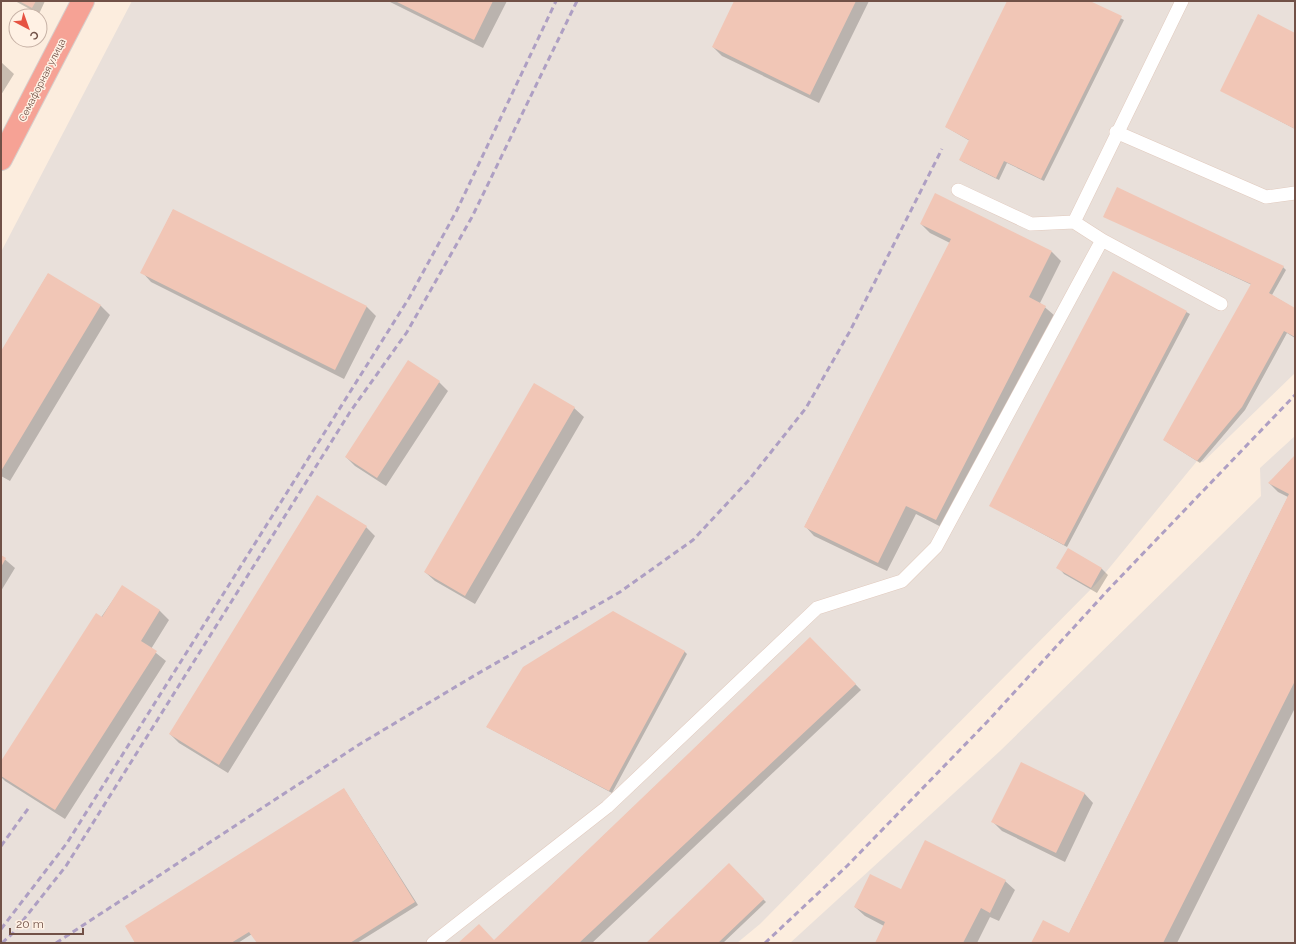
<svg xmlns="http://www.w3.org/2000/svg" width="1296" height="944" font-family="Raleway,sans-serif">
<rect width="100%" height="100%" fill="#fcedde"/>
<path fill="#e9e0da" d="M132 1H1295V373L1203 462 1197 461 1097 583 760 924 737 943H1V252Z
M1295 436V943H790L1000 751 1261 496 1260 468Z"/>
<path fill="#0003" d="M15 1H45L39 14Z
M388 1H507L483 48Z
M735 1H869L819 103 722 56 713 47Z
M1008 1H1088L1124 20 1044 181 1007 163 999 180 963 162 960 160 970 141 946 127Z
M1295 34V129L1221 90Z
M1 62 14 74 1 95Z
M173 210 367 307 376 316 344 379 151 282 142 272Z
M1104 216 1283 267 1286 270 1272 295 1295 309V338L1287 333 1245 410 1200 463 1164 440 1252 285Z
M921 224 1052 252 1061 261 1040 303 1055 316 945 529 916 514 887 571 814 536 805 526 950 243 930 233Z
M1114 273 1190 314 1067 547 991 506Z
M48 274 101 306 110 315 10 481 1 476V353Z
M439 382 448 391 386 486 355 466 346 457Z
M574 408 584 417 475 604 435 581 425 572Z
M1295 456V708L1177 943H1032L1069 934 1288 497 1278 492 1269 483Z
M366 527 375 536 228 773 179 743 170 734Z
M1068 549 1102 569 1108 575 1097 593 1064 574 1058 567Z
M1 556 15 568 1 591Z
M122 587 160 611 169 620 151 649 166 661 65 819 5 781 1 777V763Z
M810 638 861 690 592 943H460L494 941Z
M684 651 687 654 612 793 487 727Z
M346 792 418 905 357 943H258L252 934 238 943H136Z
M1084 793 1093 803 1065 862 1002 831 993 822Z
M729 864 766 902 723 943H648Z
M1005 881 1015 890 999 921 990 917 977 943H876L884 926 865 916 855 907 902 891Z"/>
<path fill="#f1c6b6" d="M19 1H36L32 8Z
M395 1H493L474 40Z
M734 1H856L810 95 712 47Z
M1007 1H1090L1122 16 1041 179 1004 161 996 178 959 160 969 140 945 127Z
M1258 14 1295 33V129L1220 91Z
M1117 187 1284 266 1269 293 1295 308V337L1284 331 1242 407 1197 461 1163 440 1251 284 1103 217Z
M935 193 1052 251 1029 297 1046 306 936 520 906 506 878 563 804 527 951 239 920 224Z
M173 209 367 306 335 370 140 273Z
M1113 271 1187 311 1064 545 989 506Z
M48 273 101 305 1 471V351Z
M408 360 440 381 377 478 345 457Z
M534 383 575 407 465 596 424 572Z
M1295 455V681L1163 943H1031L1043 920 1069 933 1289 494 1268 483Z
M317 495 367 526 219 765 169 734Z
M1068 548 1102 568 1091 588 1056 568Z
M1 555 6 558 1 567Z
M122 585 160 610 141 641 157 651 55 810 1 776V761L96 613 102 617Z
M613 611 685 651 609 791 486 727 523 667Z
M810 637 856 684 579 943H458L479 924 494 940Z
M1021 762 1085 793 1056 853 991 822Z
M344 788 415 902 350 943H257L249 932 231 943H135L125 926Z
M925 840 1006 880 990 913 981 908 963 943H875L885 922 854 907 870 874 901 889Z
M729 863 764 899 718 943H646Z"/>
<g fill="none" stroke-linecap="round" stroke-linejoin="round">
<defs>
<path id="lane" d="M1116 132 1266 197 1295 193
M958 190 1031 224 1074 222 1102 240 1221 304
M1074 222 1182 1
M433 943 607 807 817 608 902 581 936 547 1102 240"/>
<path id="highway" d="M1 159 83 1"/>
</defs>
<use href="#lane" stroke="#e1cabe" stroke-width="14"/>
<use href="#highway" stroke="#d7cecb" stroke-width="24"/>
<use href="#lane" stroke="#fff" stroke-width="13"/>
<use href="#highway" stroke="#f6a295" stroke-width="22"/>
<path stroke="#ae9fc3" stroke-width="3" stroke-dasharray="6 4" stroke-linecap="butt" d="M1 846 30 806
M1 929 67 843 409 298 457 210 556 1
M2 943 13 933 66 866 350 412 407 332 472 217 577 1
M56 943 360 744 477 674 620 592 693 540 748 481 806 408 850 331 942 149
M765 943 847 866 987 722 1109 589 1295 395"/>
</g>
<g text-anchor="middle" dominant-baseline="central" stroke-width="3" stroke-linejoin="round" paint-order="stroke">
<g font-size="10" fill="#715147" stroke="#fff1e4">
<text transform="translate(42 80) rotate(-63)">Семафорная улица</text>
</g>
</g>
<rect width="1296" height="944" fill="none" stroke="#715147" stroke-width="4"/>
<g transform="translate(28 28) rotate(139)"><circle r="19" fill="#fff1e4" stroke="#c6b1a5"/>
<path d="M0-3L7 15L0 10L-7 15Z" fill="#e65343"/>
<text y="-6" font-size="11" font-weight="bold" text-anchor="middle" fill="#715147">С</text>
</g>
<path d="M10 928v6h73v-6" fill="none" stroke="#715147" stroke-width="2"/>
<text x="16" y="928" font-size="12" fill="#715147" stroke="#fff1e4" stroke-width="3" paint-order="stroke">20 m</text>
</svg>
